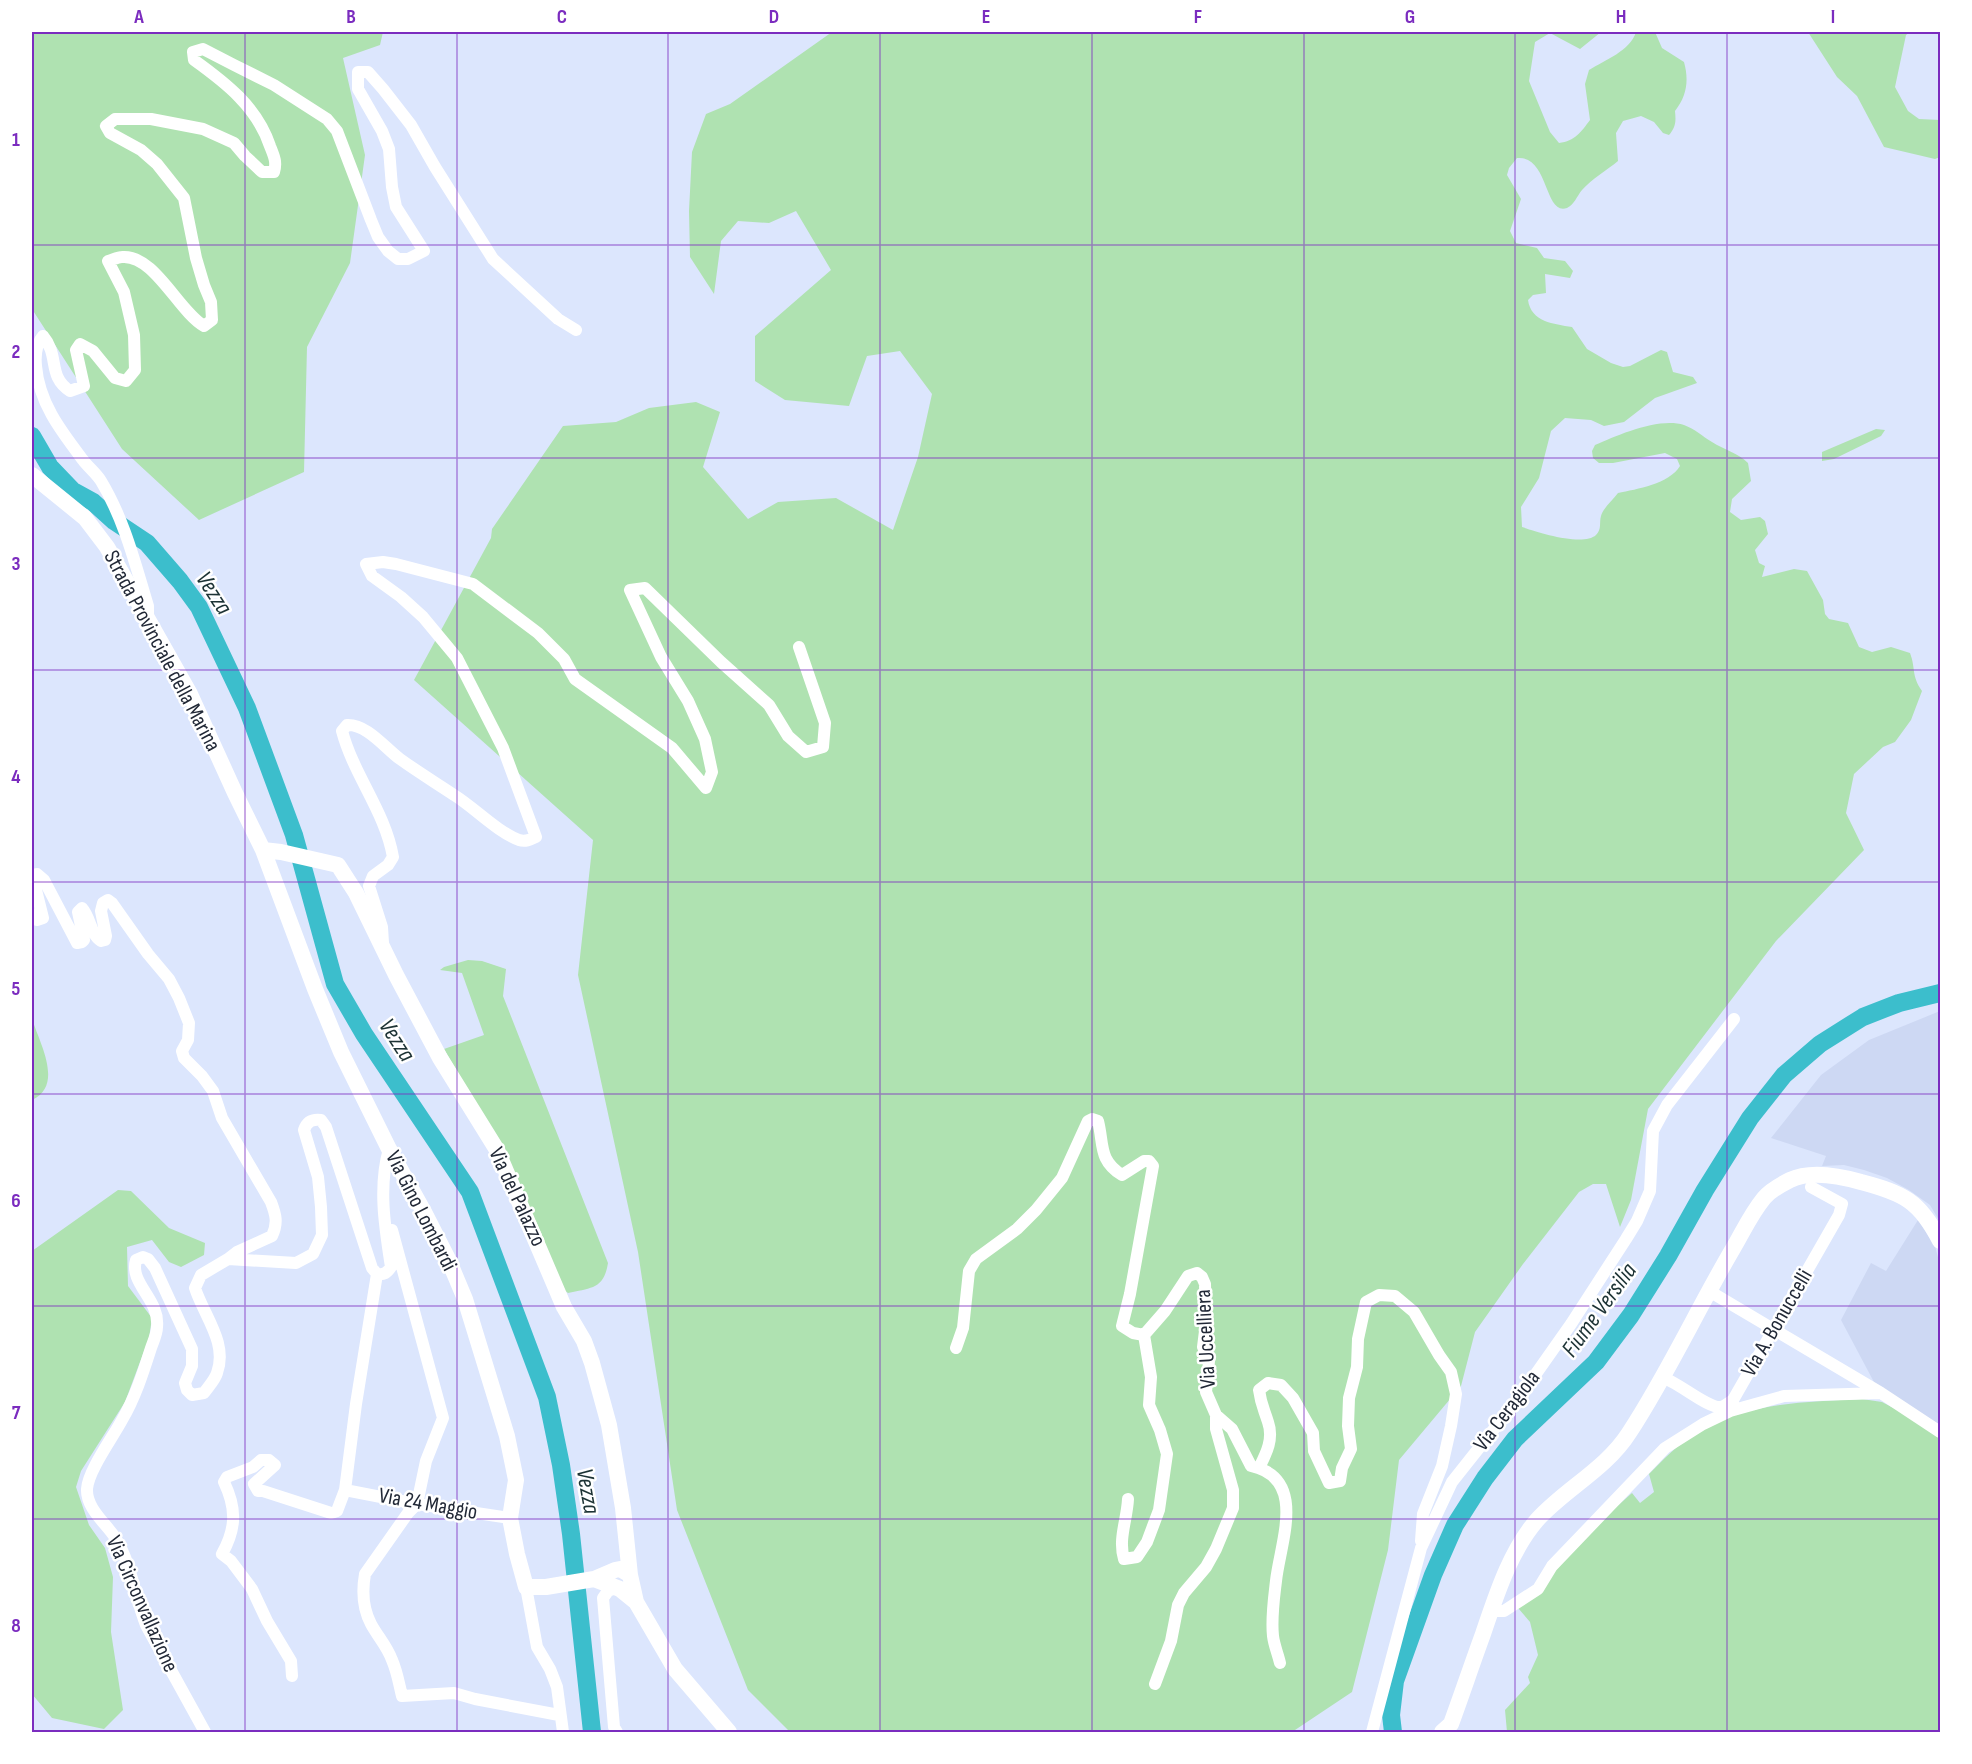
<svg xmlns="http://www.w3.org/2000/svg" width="1972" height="1764" font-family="'Sofia Sans Condensed',sans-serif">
<rect width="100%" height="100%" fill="#dce6fd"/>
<path fill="#cdd8f3" d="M1940 1011V1222L1930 1205 1909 1190 1887 1178 1864 1170 1844 1165 1822 1166 1826 1156 1771 1138 1821 1075 1869 1040Z
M1918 1220 1935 1246 1940 1265V1425L1875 1384 1841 1320 1871 1263 1886 1271Z"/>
<path fill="#afe2b1" d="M32 32H383L380 45 343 58 365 155 350 263 307 347 304 472 199 520 122 449 32 309Z
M832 32H1601L1580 49 1550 33 1535 42 1529 81 1550 132 1559 143C1575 141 1581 132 1590 120L1585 84 1589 70C1605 60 1630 51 1636 32H1655L1662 48 1684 62C1689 80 1687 96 1675 111 1676 121 1676 127 1669 135L1663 133 1654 122 1641 116 1623 121 1616 133 1618 161C1607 170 1592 179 1582 190 1577 196 1574 205 1567 208 1544 216 1549 155 1517 158L1509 168 1507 175 1521 199 1510 231 1516 243 1537 248 1544 258 1565 261 1573 271 1570 278 1545 274 1546 293 1533 295 1528 300C1531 322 1554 324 1572 327L1587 349 1611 363 1623 367 1630 366 1661 350 1667 352 1673 372 1693 377 1697 383 1655 398 1624 422 1604 426 1591 420 1565 418 1551 431 1539 478 1521 507 1522 527C1537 532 1583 547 1596 535 1602 529 1599 523 1601 516 1603 508 1613 500 1618 493 1637 489 1669 484 1680 466L1677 459 1665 453 1613 463H1599L1593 458 1592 451 1595 445C1618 435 1659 417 1684 425 1695 429 1702 436 1712 442 1724 450 1737 452 1748 463L1751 481 1732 499 1730 512 1741 520 1760 517 1765 521 1768 534 1755 550 1759 563 1765 566 1762 577 1794 569 1807 571 1823 600 1825 614 1829 619 1848 623 1859 647 1872 652 1891 647 1910 653C1916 669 1911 675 1922 691L1911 720 1895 742 1883 747 1854 774 1846 813 1864 850 1776 941 1648 1109 1631 1200 1620 1227 1606 1184H1593L1579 1192 1523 1264 1475 1332 1461 1386 1399 1460 1388 1550 1352 1692 1292 1732H790L748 1690 677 1510 638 1252 578 975 593 840 414 680 491 538 492 529 563 426 616 422 649 408 696 402 720 412 703 467 748 519 778 502 836 498 893 530 918 457 932 394 900 351 867 356 849 406 785 400 755 381V336L831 270 796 211 769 223 738 221 721 241 714 294 690 257 689 211 692 152 706 114 730 104Z
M1808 32H1910L1906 35 1895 87 1908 111 1919 119 1940 120V157L1935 159 1884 147 1857 96 1837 77Z
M1876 429 1885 430 1881 436 1834 459 1822 461V452Z
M468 960 482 961 506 969 503 996 608 1263C604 1289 591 1288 568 1293L564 1290 500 1145 444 1049 484 1035 462 973 440 970 444 967Z
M32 1019C40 1044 64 1085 32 1100Z
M118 1190 131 1191 169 1228 205 1243 204 1255 181 1267 169 1262 152 1240 127 1247 128 1286 152 1318 149 1338 125 1402 81 1471 76 1487 89 1525 105 1548 113 1577 111 1632 123 1710 104 1729 52 1718 32 1694V1251Z
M1862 1399 1882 1402 1905 1414 1940 1438V1732H1507L1505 1710 1530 1683 1528 1677 1538 1655 1530 1622 1518 1608 1554 1572 1579 1540 1632 1493 1640 1503 1654 1492 1649 1474C1663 1460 1678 1444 1695 1434 1745 1402 1804 1402 1862 1399Z"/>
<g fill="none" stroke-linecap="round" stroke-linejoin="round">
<path stroke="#3cbecc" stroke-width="18" d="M32 436 50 467 73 491 93 502 114 521 147 543 180 581 199 607 247 708 294 835 335 984 364 1034 470 1192 547 1397 561 1465 571 1534 592 1732
M1393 1732 1391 1715 1395 1681 1433 1575 1455 1525 1485 1478 1515 1439 1596 1362 1631 1315 1668 1256 1705 1190 1750 1118 1784 1075 1820 1044 1863 1017 1899 1003 1940 993"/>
<path stroke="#fff" stroke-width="12" d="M148 614V606C135 563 124 519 101 481 96 473 88 467 83 460 61 431 39 403 36 366 35 356 36 344 43 336 60 356 47 376 70 391L84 386 76 350 80 344 93 351 115 378 126 381 135 370 134 335 124 292 108 261C112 260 118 257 122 257 154 254 179 312 204 326L212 320 211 302 204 285 196 258 184 198 157 164 141 150 110 133 106 126 115 119H151L203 129 234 143 245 156 262 172H274C277 162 274 156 270 146 257 107 226 83 194 60L193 52 203 49 234 65 274 85 327 119 337 131 371 220 378 237 388 251 398 259H408L424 251 396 207 392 187 389 149 382 131 358 89V72H368L383 89 411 125 435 167 493 259 558 319 576 330
M32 914 37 920 43 918 33 878 34 875 37 874 44 880 77 943 82 942 84 940 78 912 82 908C91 918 90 934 101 941L105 940 106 936 101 911 103 903 108 900 112 903 148 954 169 979 179 998 189 1023 188 1040 182 1051 184 1058 202 1076 213 1091 222 1118 271 1202C276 1215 278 1223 272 1236L237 1252 228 1259
M383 943 382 927 369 886 373 876 388 865 393 857C385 811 354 776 342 731L347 725C367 724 385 748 400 759 418 772 436 783 454 795 475 808 496 831 519 840 525 842 530 840 536 837L503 748 457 658 423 617 401 597 372 576 366 564 383 562 396 564 473 584 538 633 564 659 575 679 672 748 706 788 712 772 705 739 688 701 661 657 630 590 645 588 721 662 769 705 788 736 806 752 823 747 825 723 799 647
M392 1230 443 1418 426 1461 417 1504 408 1513 365 1574C362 1591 363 1609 371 1624 378 1637 387 1646 392 1660 397 1671 399 1684 402 1696L454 1693 475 1699 559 1715
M1709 1291 1881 1393 1940 1432
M1144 1335 1165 1311 1188 1276 1197 1273 1202 1277 1205 1284 1206 1323 1203 1347 1209 1361 1206 1392 1216 1415 1232 1429 1251 1466C1308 1478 1280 1543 1276 1581 1274 1598 1271 1618 1273 1636 1274 1645 1278 1654 1280 1663
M956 1348 963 1328 969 1271 976 1259 1017 1229 1036 1210 1062 1178 1088 1121 1092 1119 1098 1121C1104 1144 1098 1160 1122 1175L1144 1161H1149L1153 1166 1130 1294 1122 1326 1133 1333 1144 1335
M1661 1377C1677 1381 1708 1409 1721 1407 1725 1406 1730 1402 1733 1400L1839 1215 1842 1204 1811 1187
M1259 1468C1266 1454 1274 1439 1268 1422 1264 1409 1261 1405 1259 1390L1268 1383 1281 1385 1293 1398 1313 1433 1314 1451 1329 1483 1340 1481 1342 1468 1351 1449 1348 1426 1349 1398 1357 1367 1358 1339 1366 1302 1379 1295 1395 1296 1414 1312 1439 1355 1451 1372 1456 1394 1451 1426 1442 1466 1423 1514 1421 1541
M345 1490 417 1504 510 1518
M1128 1499C1127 1520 1118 1539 1124 1559L1137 1557 1147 1542 1159 1510 1167 1454 1160 1430 1149 1405 1151 1377 1144 1335
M526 1587 537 1647 550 1669 557 1687 563 1732
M616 1588 608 1591 603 1598 614 1727 617 1732
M1491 1611H1504L1538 1589 1552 1566 1665 1448 1703 1424 1730 1411 1784 1396 1881 1393
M292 1676 291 1661 267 1621 252 1589 231 1561 222 1554C236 1529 237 1509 224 1482L227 1477 253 1467 261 1460H269L275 1465 254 1484 258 1491H263L331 1513 337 1511 345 1490 356 1404 377 1274
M1155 1684 1171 1641 1178 1605 1184 1593 1206 1567 1216 1549 1233 1508V1490L1216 1429V1415
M205 1732 146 1625C135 1598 132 1565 116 1539 107 1524 86 1509 87 1489 88 1471 113 1437 122 1420 135 1398 143 1373 151 1348 153 1342 157 1334 157 1327 160 1299 129 1284 136 1260L143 1257 148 1259 155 1268 192 1349V1366L185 1383 187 1390 192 1395 204 1393C208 1387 215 1380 217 1373 228 1343 204 1316 195 1288L201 1275 228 1259 296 1263 313 1254 322 1235 321 1207 318 1177 304 1130C307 1121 313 1119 321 1120L326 1127 372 1268 377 1274C384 1275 387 1273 391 1267 385 1228 378 1187 389 1149
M1372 1732 1421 1548 1452 1482 1521 1395 1571 1324 1626 1239 1637 1221 1650 1191 1653 1131 1667 1105 1734 1019"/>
<path stroke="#fff" stroke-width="16" d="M32 475 85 518 107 547 190 694 235 793 263 850 315 989 341 1052 389 1149 424 1212 449 1261 465 1299 507 1436 516 1480 510 1518 517 1554 526 1587H546L594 1579 615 1570 620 1569 630 1575
M263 850 281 852 338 865 356 893 396 975 440 1058 497 1150 564 1307 584 1341 592 1363 609 1425 623 1508 630 1575 636 1602 675 1669 729 1732
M594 1579 620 1589 636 1602
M1442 1732 1451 1724C1462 1694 1472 1664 1483 1634 1496 1596 1510 1551 1537 1520 1565 1489 1606 1469 1629 1433 1667 1375 1696 1312 1731 1252 1742 1234 1750 1215 1764 1198 1770 1191 1782 1184 1790 1180 1811 1170 1840 1176 1861 1182 1903 1193 1920 1201 1940 1241"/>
</g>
<path fill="none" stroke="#7b2cbf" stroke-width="1.5" stroke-opacity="0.55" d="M245 32V1732M457 32V1732M668 32V1732M880 32V1732M1092 32V1732M1304 32V1732M1515 32V1732M1727 32V1732M32 245H1940M32 458H1940M32 670H1940M32 882H1940M32 1094H1940M32 1306H1940M32 1519H1940"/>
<g text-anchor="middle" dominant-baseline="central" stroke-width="5" stroke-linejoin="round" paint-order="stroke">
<g font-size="22" fill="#222937" stroke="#fff">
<text transform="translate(162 651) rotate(62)">Strada Provinciale della Marina</text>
<text transform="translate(517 1197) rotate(65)">Via del Palazzo</text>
<text transform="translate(421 1211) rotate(63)">Via Gino Lombardi</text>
<text transform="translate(1777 1323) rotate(-60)">Via A. Bonuccelli</text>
<text transform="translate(1206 1339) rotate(-93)">Via Uccelliera</text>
<text transform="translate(1507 1411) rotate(-53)">Via Ceragiola</text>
<text transform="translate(428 1504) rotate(10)">Via 24 Maggio</text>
<text transform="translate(142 1604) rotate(66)">Via Circonvallazione</text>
</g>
<g font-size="24" font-style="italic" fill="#1d3335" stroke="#fff">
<text transform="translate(214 593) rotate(57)">Vezza</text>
<text transform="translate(397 1040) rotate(57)">Vezza</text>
<text transform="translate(1599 1310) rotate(-54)">Fiume Versilia</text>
<text transform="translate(588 1491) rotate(80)">Vezza</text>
</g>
</g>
<rect width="1972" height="1764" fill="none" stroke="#ffffff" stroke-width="66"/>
<rect x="33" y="33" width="1906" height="1698" fill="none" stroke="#7b2cbf" stroke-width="2"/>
<g font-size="20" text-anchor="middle" font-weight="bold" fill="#7b2cbf">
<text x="139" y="23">A</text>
<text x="351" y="23">B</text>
<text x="562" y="23">C</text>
<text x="774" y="23">D</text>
<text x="986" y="23">E</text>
<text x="1198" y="23">F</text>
<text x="1410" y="23">G</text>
<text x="1621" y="23">H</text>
<text x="1833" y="23">I</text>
<text x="16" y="146">1</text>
<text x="16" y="358">2</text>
<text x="16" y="570">3</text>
<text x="16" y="783">4</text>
<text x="16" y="995">5</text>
<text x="16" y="1207">6</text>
<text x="16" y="1419">7</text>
<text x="16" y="1632">8</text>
</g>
</svg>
